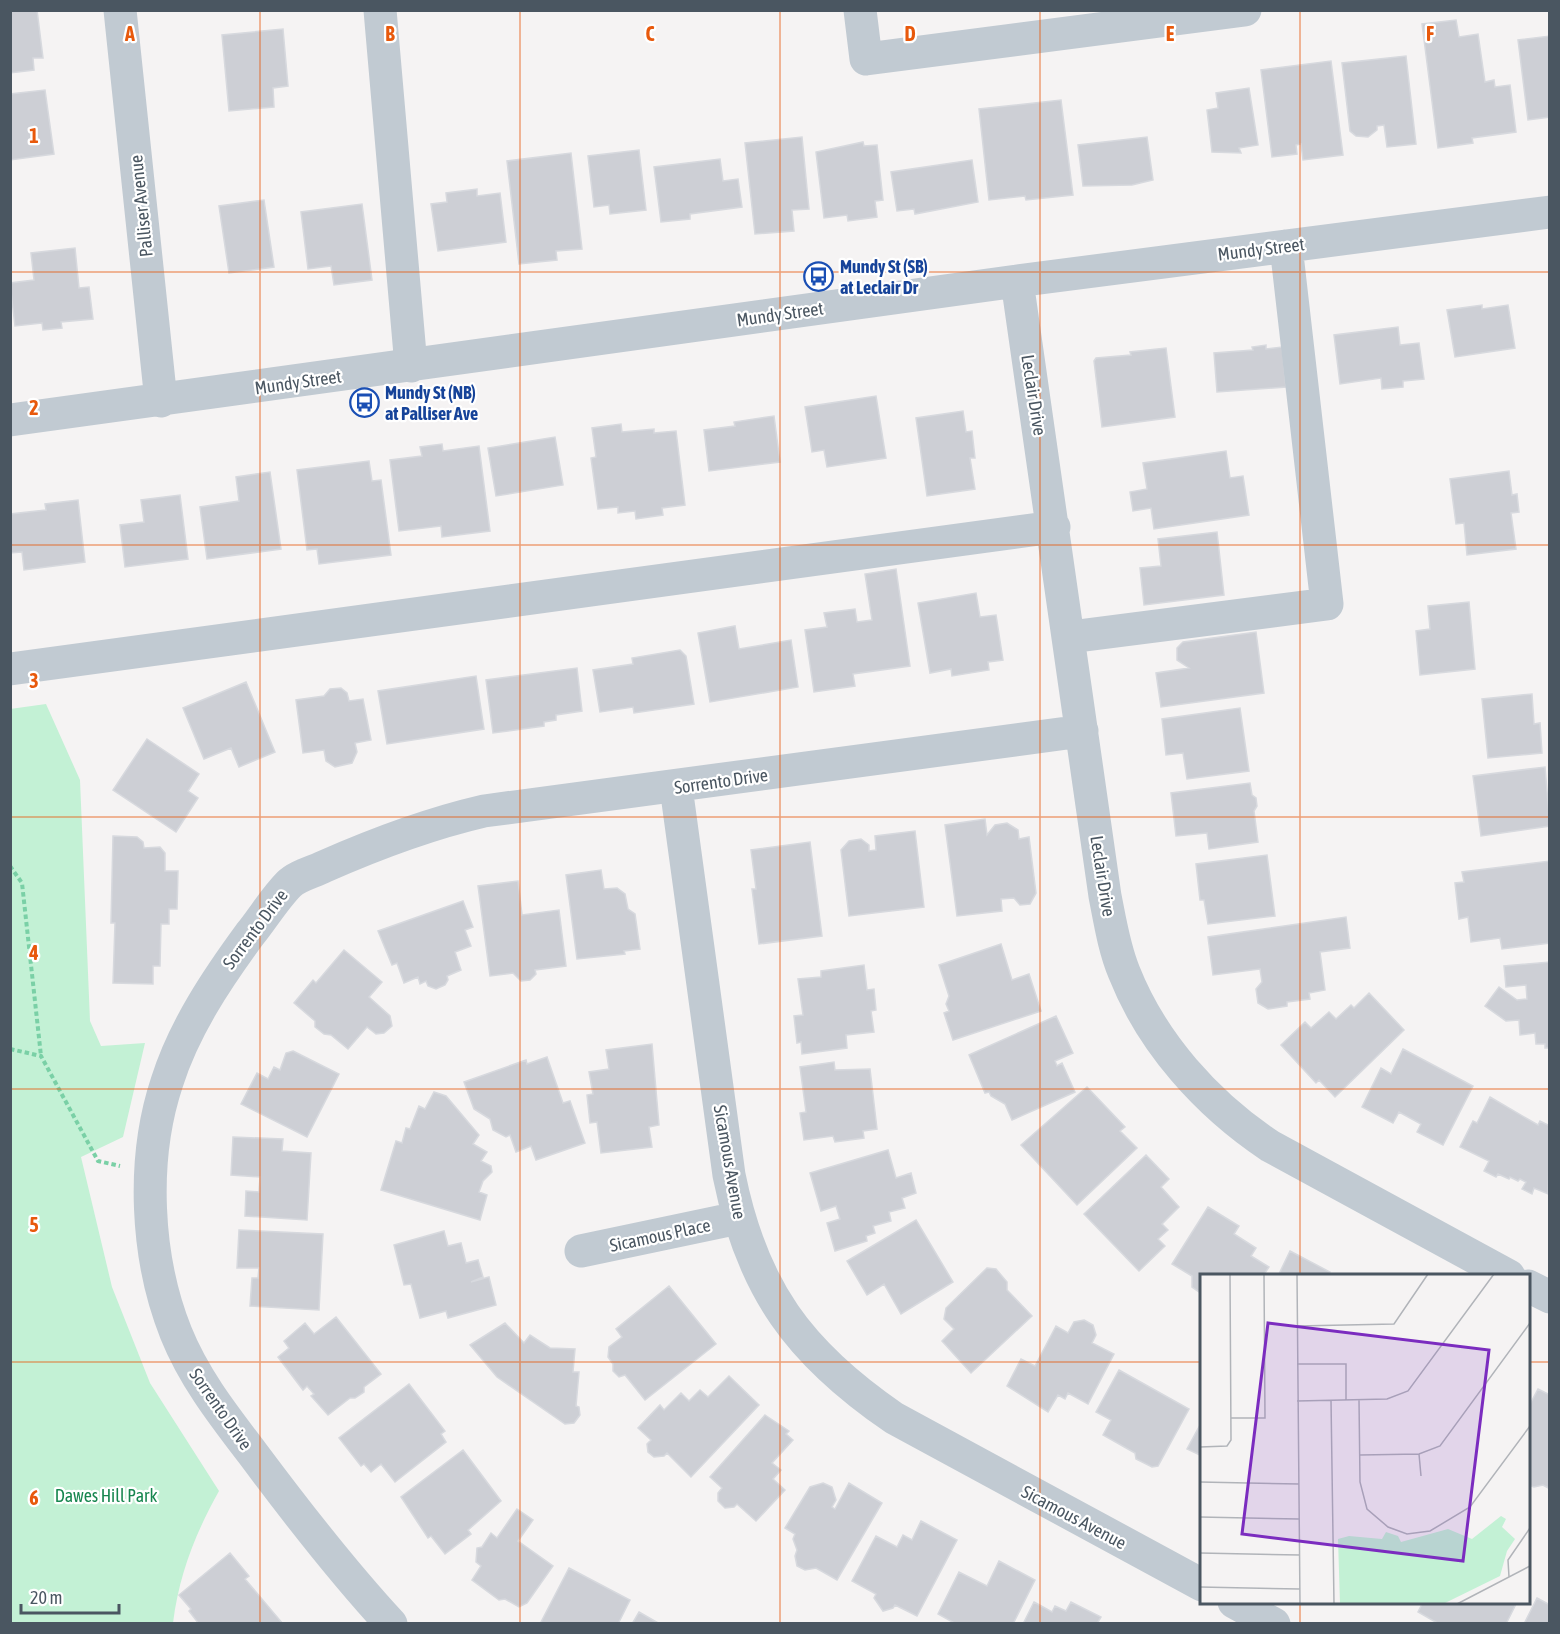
<svg xmlns="http://www.w3.org/2000/svg" width="1560" height="1634" font-family="'Asap Condensed',sans-serif">
<rect width="100%" height="100%" fill="#f5f3f3"/>
<path fill="#c3f1d5" d="M46 704 80 780 90 1021 101 1046 145 1043 123 1137 81 1157 112 1287 150 1383 219 1491C195 1534 179 1575 173 1623H11L10 709Z"/>
<path fill="#cdcfd5" stroke="#d7d9de" stroke-width="1.5" d="M10 10H37L43 58H33L34 70 10 73Z
M1456 20 1459 37 1478 34 1485 82 1494 80 1495 87 1510 85 1516 132 1472 138 1473 143 1438 148 1422 24Z
M283 29 288 86 273 88 274 107 229 111 222 35Z
M1550 36V117L1528 120 1518 40Z
M1406 56 1416 144 1387 147 1384 125 1377 126V130L1368 137 1356 136 1350 131 1342 63Z
M1331 61 1343 155 1303 160 1301 144 1296 145 1297 154 1272 157 1261 70Z
M1249 88 1258 145 1239 148 1241 153 1212 152 1207 110 1218 108 1216 93Z
M45 90 54 154 10 160V94Z
M1061 100 1073 195 1026 200 1025 196 989 200 979 109Z
M802 137 809 209 792 210 794 231 755 234 745 143Z
M1147 137 1153 180 1132 185 1083 186 1078 145Z
M863 142 864 146 877 145 883 200 875 201 877 217 848 221 847 215 824 218 816 152Z
M639 150 646 210 610 214 609 205 594 207 588 156Z
M571 153 582 249 556 251 557 260 519 264 507 161Z
M720 159 723 181 738 179 742 207 690 214V219L661 222 654 167Z
M972 160 978 202 915 214 914 209 897 211 891 172Z
M477 189V196L500 193 506 242 438 251 431 204 447 202 446 193Z
M264 200 274 267 229 273 219 206Z
M362 204 372 280 334 285 331 266 308 269 301 212Z
M75 248 79 288 89 287 93 319 61 322 62 328 43 330 42 323 15 326 10 283 34 280 31 253Z
M1482 305V309L1508 305 1515 348 1455 357 1447 310Z
M1398 327 1400 345 1419 343 1424 379 1403 381V387L1382 389 1381 378 1340 384 1334 335Z
M1266 345V349L1282 347 1286 387 1217 392 1214 353 1253 350 1252 347Z
M1166 348 1175 417 1102 427 1094 361 1096 358 1131 355 1130 352Z
M876 396 886 458 827 467 824 450 812 452 805 407Z
M963 411 966 432 972 431 975 458H970L975 489 927 496 916 418Z
M774 416 780 462 709 471 704 430 735 426 734 422Z
M621 424 622 432 654 429V433L676 431 685 505 662 508 663 515 636 519 635 511 618 513V507L598 509 591 458 596 457 592 428Z
M555 437 563 485 496 496 488 448Z
M442 444 443 451 479 446 490 531 442 537 441 526 399 531 390 460 422 456 420 447Z
M1226 451 1230 478 1243 476 1249 515 1154 529 1151 508 1133 511 1130 492 1147 489 1143 463Z
M369 461 372 481 381 480 391 555 319 564 317 549 307 550 297 470Z
M1509 471 1512 495 1517 494 1519 512 1511 513 1516 549 1467 555 1464 523 1456 524 1450 479Z
M270 472 281 549 207 559 200 507 239 501 236 477Z
M180 495 188 559 125 567 120 525 144 522 141 500Z
M78 500 85 562 24 570 22 552 10 553V514L46 510 45 504Z
M1217 532 1224 595 1144 605 1140 568 1161 566 1158 539Z
M896 569 910 666 853 674 855 686 814 692 805 630 827 627 824 613 855 609 857 622 872 620 865 574Z
M976 593 980 617 996 615 1003 660 988 662 989 670 952 676 951 669 930 673 918 603Z
M1469 602 1475 669 1420 675 1416 631 1430 629 1428 606Z
M735 626 739 649 791 640 798 687 710 702 698 633Z
M1256 632 1264 693 1161 707 1156 673 1189 668 1177 660V648L1183 642Z
M680 650 686 656 694 704 634 713 633 707 600 712 593 670 633 664 632 658Z
M577 668 582 711 556 715V720L544 722V726L493 733 486 680Z
M476 676 484 729 387 744 378 691Z
M246 682 275 752 239 767 231 748 204 759 183 708Z
M341 688 347 693 349 701 363 699 371 740 355 743 357 752 352 763 335 767 326 761 324 750 303 753 296 700 324 696 330 689Z
M1532 694 1534 724 1540 723 1542 753 1488 758 1482 699Z
M1240 708 1249 771 1187 779 1183 753 1166 755 1162 719Z
M147 739 199 774 188 791 198 798 176 832 113 790Z
M1545 767 1550 826 1481 836 1473 776Z
M1250 783 1252 795 1256 798 1257 806 1254 811 1258 842 1209 849 1207 833 1176 836 1171 793Z
M985 819 987 835 995 825 1007 823 1018 830 1019 839 1029 837 1036 893 1030 904 1020 905 1014 898 1001 899 1002 911 957 916 945 825Z
M915 831 924 907 849 916 841 850 849 841 861 839 869 845V851L876 850 875 836Z
M113 836 137 837 143 842 144 848 160 847 165 853V871H178L177 909H169V924H161L160 966H153V984L113 983 115 923H111Z
M810 842 822 936 759 944 752 889H756L751 850Z
M1267 855 1275 916 1208 924 1204 900H1200L1196 864Z
M1550 861V943L1502 949 1500 938 1471 942 1468 917 1459 919 1455 883 1464 882 1462 872Z
M601 870 604 889 617 888 625 894 628 909 635 914 640 949 624 951 625 954 577 959 566 875Z
M518 881 522 915 559 910 566 966 535 970 536 974 530 980 521 981 513 973 490 976 478 886Z
M463 901 473 927 465 930 471 946 455 952 461 970 447 976 448 980 445 985 436 989 428 986 426 981 420 984 418 977 404 983 397 963 392 965 378 931Z
M1346 917 1350 948 1320 952 1325 990 1309 993 1310 999 1287 1002V1006L1268 1009 1258 1003 1256 989 1262 982 1260 969 1213 975 1208 937Z
M1001 944 1012 980 1029 974 1041 1011 953 1040 944 1013 949 1011 946 1004 949 996 939 965Z
M344 950 382 982 369 997 390 1016 392 1026 384 1033 376 1034 367 1027 348 1049 331 1035 324 1034 315 1027V1021L294 1003 313 980 316 983Z
M1550 962V1048H1545V1044H1536L1535 1033 1520 1035 1519 1020 1506 1021 1485 1006 1499 987 1517 1000 1527 999 1526 985 1506 987 1504 966Z
M864 965 867 990 874 989 876 1010 871 1011 874 1032 846 1035 847 1048 802 1054 801 1042 797 1043 794 1016 803 1015 798 979 821 977V971Z
M1369 993 1404 1030 1335 1097 1319 1080 1316 1083 1281 1045 1305 1022 1311 1028 1329 1012 1336 1019 1351 1005 1354 1008Z
M1056 1016 1073 1053 1055 1061 1057 1066 1062 1063 1075 1092 1012 1120 1005 1104 991 1096 989 1092 985 1093 969 1055Z
M652 1044 659 1125 649 1127 652 1147 601 1153 597 1122 590 1123 587 1095 593 1094 589 1072 609 1069 606 1050Z
M1403 1049 1473 1086 1443 1145 1417 1132 1421 1124 1399 1112 1393 1123 1362 1107 1381 1068 1391 1074Z
M293 1051 339 1074 307 1137 241 1104 257 1073 268 1079 274 1067 280 1070 286 1053Z
M547 1057 563 1103 570 1101 585 1143 536 1160 531 1146 516 1152 510 1135 506 1137 493 1130 490 1119 474 1109 464 1082 526 1060 527 1064Z
M834 1062 835 1070 870 1069 877 1129 863 1131 864 1138 835 1142 833 1136 804 1140 800 1113 806 1112 800 1067Z
M1087 1087 1125 1127 1120 1131 1137 1148 1077 1205 1021 1145Z
M434 1092 446 1096 479 1135 473 1144 487 1152 481 1161 491 1166 492 1172 483 1181 479 1192 487 1195 480 1220 381 1190 396 1141 402 1143 406 1128 410 1129 419 1106 425 1109Z
M1490 1097 1538 1125 1540 1121 1550 1126 1548 1194 1534 1188 1532 1194 1522 1189 1526 1182 1520 1179 1518 1181 1510 1177 1509 1179 1498 1174 1496 1177 1484 1171 1489 1161 1460 1147 1473 1121 1477 1123Z
M233 1137 283 1139 282 1151 311 1153 307 1220 245 1216 246 1191 259 1192 260 1177 231 1175Z
M888 1150 896 1178 911 1173 916 1193 902 1198 905 1208 889 1212 891 1221 873 1226 875 1233 866 1236 867 1241 835 1251 827 1223 840 1219 836 1206 821 1211 810 1173Z
M1146 1155 1169 1179 1161 1187 1179 1207 1162 1224 1168 1230 1158 1239 1165 1246 1139 1271 1084 1214Z
M1208 1207 1239 1226 1234 1234 1256 1248 1251 1256 1269 1267 1263 1276H1202V1294L1192 1287V1276L1172 1264Z
M916 1220 953 1282 901 1314 884 1284 867 1295 847 1261Z
M239 1230 323 1234 319 1310 250 1306 252 1278H258L259 1268H237Z
M444 1231 448 1246 461 1243 466 1263 478 1260 483 1277 471 1282 489 1277 496 1305 448 1318 446 1311 420 1318 411 1284 404 1285 394 1245Z
M1290 1251 1330 1272 1328 1276H1278Z
M987 1268 996 1269 1007 1282V1290L1032 1316 971 1373 942 1341 954 1329 944 1319 946 1308Z
M669 1286 716 1344 645 1400 625 1375 619 1377 613 1371V1364L608 1357 609 1347 622 1337 616 1329Z
M336 1317 381 1374 364 1387V1392L355 1398H350L328 1415 311 1396 314 1394 307 1386 303 1390 278 1357 289 1348 284 1341 305 1323 314 1334Z
M1084 1320 1093 1325 1096 1335 1092 1343 1114 1354 1088 1404 1068 1393 1065 1399 1058 1395 1048 1412 1007 1386 1021 1359 1035 1366 1056 1326 1068 1333 1074 1322Z
M505 1323 524 1343 530 1335 550 1348 575 1349 573 1372H579L576 1406 579 1407 580 1415 574 1423 565 1424 497 1377 470 1345Z
M1119 1370 1189 1409 1158 1466 1152 1467 1136 1459 1135 1453 1103 1435 1111 1420 1096 1412Z
M729 1376 759 1405 691 1477 667 1453 664 1456 654 1457 648 1452 647 1444 651 1440 638 1428 660 1405 664 1410 681 1393 689 1401 700 1390 708 1397Z
M409 1384 445 1431 441 1434 446 1442 395 1482 381 1464 371 1472 364 1464 361 1466 339 1438Z
M1538 1389 1550 1395V1489L1543 1485 1534 1487 1528 1485V1408Z
M765 1415 789 1431 786 1434 793 1440 772 1463 781 1470 773 1479 785 1490 756 1521 737 1504 734 1507 725 1508 718 1501V1493L722 1488 710 1477Z
M1200 1425 1202 1426V1456L1187 1449Z
M463 1450 501 1501 468 1530 471 1534 445 1554 431 1536 428 1538 401 1497Z
M823 1483 832 1487 836 1500 832 1507 835 1509 849 1483 882 1503 837 1580 816 1568 805 1570 797 1566 795 1556 797 1550 793 1539 795 1534 785 1528 810 1487Z
M517 1509 533 1520 518 1541 553 1566 527 1603 519 1607 505 1599 499 1600 472 1580 481 1566 476 1562 477 1548 482 1547 491 1533 497 1538Z
M921 1521 957 1540 917 1616 895 1605 893 1608 883 1611 874 1598 876 1594 852 1581 876 1536 897 1547 903 1535 912 1540Z
M230 1553 249 1576 245 1579 283 1624H199L189 1611 191 1609 179 1595Z
M999 1561 1035 1580 1013 1624H956L938 1614 959 1572 987 1586Z
M569 1568 630 1600 618 1624H540Z
M1537 1598 1550 1605V1624H1524Z
M1034 1602 1052 1612 1055 1606 1066 1611 1071 1602 1101 1617 1098 1622 1102 1624H1023Z
M1423 1602H1517L1506 1624H1439L1418 1612Z
M639 1612 660 1624H632Z"/>
<g fill="none" stroke-linecap="round" stroke-linejoin="round">
<path stroke="#7ad0a6" stroke-width="4" stroke-dasharray="4.5 3" stroke-linecap="butt" d="M10 866 22 883 41 1056
M10 1049 41 1056 98 1161 120 1166"/>
<path stroke="#c1cad2" stroke-width="33" d="M120 10 161 401
M380 10 411 366
M860 10 866 59 1245 10
M1017 281 1105 896C1110 921 1114 948 1124 972 1152 1043 1207 1104 1270 1146L1509 1276
M10 420 1017 281 1550 212
M1070 637 1327 604 1286 246
M10 669 1054 527
M676 787 729 1175C752 1289 799 1353 894 1418L1202 1585
M581 1251 738 1218
M1528 1286 1550 1297
M1234 1602 1274 1624
M391 1624C341 1570 297 1513 253 1454 224 1416 194 1378 176 1333 146 1258 141 1160 167 1082 184 1028 217 979 250 934 263 918 275 898 289 884 297 876 313 872 323 867 375 844 428 824 484 811L1082 731"/>
</g>
<path fill="none" stroke="#e8590c" stroke-width="1.5" stroke-opacity="0.55" d="M260 10V1624M520 10V1624M780 10V1624M1040 10V1624M1300 10V1276M10 272H1550M10 545H1550M10 817H1550M10 1089H1550M10 1362H1202M1528 1362H1550M1300 1602V1624"/>
<defs>
<symbol id="bus-ring" viewBox="-11 -11 22 22"><circle r="9.5" fill="#fff" stroke="#1a4fb4" stroke-width="1.5"/><path d="M-5-6H5V4H4V6H2V4H-2V6H-4V4H-5ZM-3.5-4V0h7V-4ZM-3.5 1.2v1.5H-2V1.2ZM2 1.2v1.5H3.5V1.2Z" fill="#1a4fb4"/></symbol>
</defs>
<g fill-rule="evenodd">
<use href="#bus-ring" x="802" y="260" width="33" height="33"/>
<use href="#bus-ring" x="348" y="386" width="33" height="33"/>
</g>
<g text-anchor="middle" dominant-baseline="central" stroke-width="4.5" stroke-linejoin="round" paint-order="stroke">
<g font-size="18" fill="#4a5661" stroke="#fff">
<text transform="translate(141 206) rotate(-96)">Palliser Avenue</text>
<text transform="translate(1261 249) rotate(-7)">Mundy Street</text>
<text transform="translate(780 314) rotate(-8)">Mundy Street</text>
<text transform="translate(298 382) rotate(-8)">Mundy Street</text>
<text transform="translate(1034 395) rotate(81)">Leclair Drive</text>
<text transform="translate(721 781) rotate(-8)">Sorrento Drive</text>
<text transform="translate(1103 876) rotate(81)">Leclair Drive</text>
<text transform="translate(255 929) rotate(-53)">Sorrento Drive</text>
<text transform="translate(730 1162) rotate(80)">Sicamous Avenue</text>
<text transform="translate(660 1235) rotate(-12)">Sicamous Place</text>
<text transform="translate(221 1409) rotate(55)">Sorrento Drive</text>
<text transform="translate(1074 1517) rotate(28)">Sicamous Avenue</text>
</g>
<g font-size="18" font-weight="bold" fill="#164399" stroke="#fff" text-anchor="start">
<text x="840" y="266">Mundy St (SB)<tspan x="840" dy="21">at Leclair Dr</tspan></text>
<text x="385" y="392">Mundy St (NB)<tspan x="385" dy="21">at Palliser Ave</tspan></text>
</g>
<g font-size="18" fill="#17864f" stroke="#fff">
<text x="106" y="1495">Dawes Hill Park</text>
</g>
</g>
<g transform="translate(1200 1274)">
<rect width="330" height="330" fill="#f5f3f3"/>
<path d="M301 242 306 245 302 253 315 265 307 277 300 302 243 330H140L138 265 149 262 182 265 186 258 198 262 201 268 248 255 272 265Z" fill="#c3f1d5"/>
<path fill="none" stroke="#b1b4b9" stroke-width="1.5" d="M97 0 100 330M97 52 194 50 228 0M97 90H146V126M131 126 134 330M159 126 160 208 167 235 188 253 207 260 230 257 270 233 330 152M97 127 187 125 208 117 294 0M31 144H65L64 0M0 173 27 172 31 166 30 0M219 180 221 202M160 181 219 180 240 172 330 49M0 208 99 210M0 243 99 245M0 279 100 281M309 303 308 286 330 254M0 313 100 315M257 330 330 292"/>
<path fill="#7b2cbf" fill-opacity="0.15" stroke="#7b2cbf" stroke-width="3" d="M68 49 289 76 263 287 42 260Z"/>
<rect width="330" height="330" fill="none" stroke="#4a5661" stroke-width="3"/>
</g>
<g font-size="20" text-anchor="middle" font-weight="bold" fill="#e8590c" stroke="#fff" stroke-width="4.5" stroke-linejoin="round" paint-order="stroke">
<text x="130" y="41">A</text>
<text x="390" y="41">B</text>
<text x="650" y="41">C</text>
<text x="910" y="41">D</text>
<text x="1170" y="41">E</text>
<text x="1430" y="41">F</text>
<text x="34" y="143">1</text>
<text x="34" y="415">2</text>
<text x="34" y="688">3</text>
<text x="34" y="960">4</text>
<text x="34" y="1232">5</text>
<text x="34" y="1505">6</text>
</g>
<rect width="1560" height="1634" fill="none" stroke="#4a5661" stroke-width="24"/>
<path d="M21 1604v9h98v-9" fill="none" stroke="#4a5661" stroke-width="3"/>
<text x="30" y="1604" font-size="18" fill="#4a5661" stroke="#ffffff" stroke-width="4.5" paint-order="stroke">20 m</text>
</svg>
